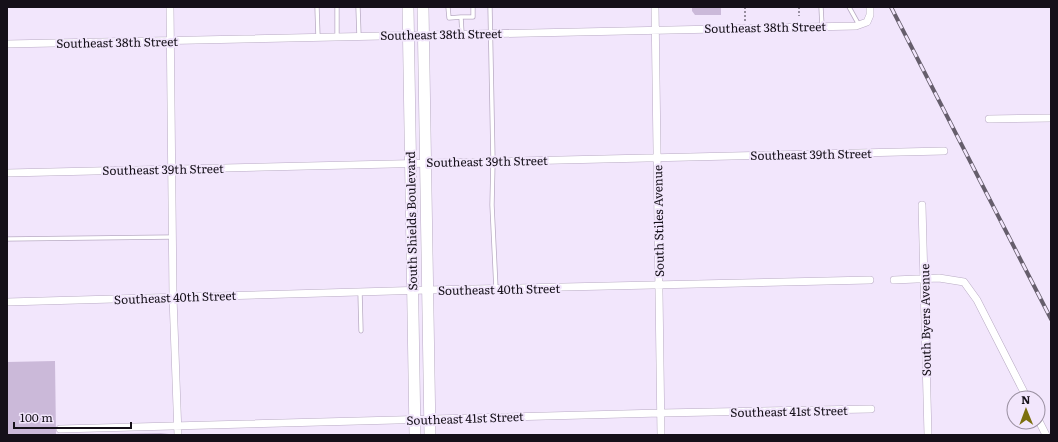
<svg xmlns="http://www.w3.org/2000/svg" width="1058" height="442" font-family="Literata,serif">
<rect width="100%" height="100%" fill="#f2e6fc"/>
<path fill="#cbb9d9" d="M692 7H721V15H695L692 11Z
M55 361 56 435H7V362Z
M161 433 169 434V435H59Z"/>
<g fill="none" stroke-linecap="round" stroke-linejoin="round">
<defs>
<path id="lane" d="M317 7 318 37
M337 7V37
M358 7 359 36
M448 7 449 18 461 17 462 34
M490 7 493 161 492 205 496 289
M821 7 822 26
M849 7 859 25
M461 17H473V7
M7 239 173 237
M360 292 361 331"/>
<path id="street" d="M170 7 173 297 178 435
M655 7 661 435
M7 44 856 26 867 22 870 15V7
M989 119 1051 118
M7 173 944 151
M922 205 928 435
M894 280 939 278 964 282 977 300 1027 398
M7 302 427 290 870 280
M1038 419 1046 435
M60 429 661 413 871 409"/>
<path id="primary" d="M408 7 415 435
M423 7 430 435"/>
</defs>
<use href="#lane" stroke="#b9abc4" stroke-width="5"/>
<use href="#street" stroke="#b9abc4" stroke-width="8"/>
<use href="#primary" stroke="#b9abc4" stroke-width="12"/>
<path stroke="#7a7180" stroke-width="1.5" stroke-dasharray="2 2" stroke-linecap="butt" d="M745 7V21
M799 7V16"/>
<use href="#lane" stroke="#fff" stroke-width="3.5"/>
<use href="#street" stroke="#fff" stroke-width="7"/>
<use href="#primary" stroke="#fff" stroke-width="11"/>
<defs>
<path id="rail" d="M891 7 1051 319"/>
</defs>
<use href="#rail" stroke="#665e6c" stroke-width="4"/>
<use href="#rail" stroke="#f2e6fc" stroke-width="2.5" stroke-dasharray="8" stroke-linecap="butt"/>
</g>
<g text-anchor="middle" dominant-baseline="central" stroke-width="4" stroke-linejoin="round" paint-order="stroke">
<g font-size="12" fill="#151019" stroke="#f2e6fc">
<text transform="translate(765 27) rotate(-1)">Southeast 38th Street</text>
<text transform="translate(441 34) rotate(-1)">Southeast 38th Street</text>
<text transform="translate(117 42) rotate(-1)">Southeast 38th Street</text>
<text transform="translate(811 154) rotate(-1)">Southeast 39th Street</text>
<text transform="translate(487 161) rotate(-1)">Southeast 39th Street</text>
<text transform="translate(163 169) rotate(-1)">Southeast 39th Street</text>
<text transform="translate(411 221) rotate(-91)">South Shields Boulevard</text>
<text transform="translate(658 221) rotate(-91)">South Stiles Avenue</text>
<text transform="translate(499 289) rotate(-1)">Southeast 40th Street</text>
<text transform="translate(175 297) rotate(-2)">Southeast 40th Street</text>
<text transform="translate(925 320) rotate(-91)">South Byers Avenue</text>
<text transform="translate(789 411) rotate(-1)">Southeast 41st Street</text>
<text transform="translate(465 418) rotate(-2)">Southeast 41st Street</text>
</g>
</g>
<rect width="1058" height="442" fill="none" stroke="#151019" stroke-width="16"/>
<g transform="translate(1026 410) rotate(359)"><circle r="19" fill="#f2e6fc" stroke="#9a90a1"/>
<path d="M0-3L7 15L0 10L-7 15Z" fill="#7c6f0e"/>
<text y="-6" font-size="11" font-weight="bold" text-anchor="middle" fill="#151019">N</text>
</g>
<path d="M14 422v6h117v-6" fill="none" stroke="#151019" stroke-width="2"/>
<text x="20" y="422" font-size="12" fill="#151019" stroke="#f2e6fc" stroke-width="3" paint-order="stroke">100 m</text>
</svg>
